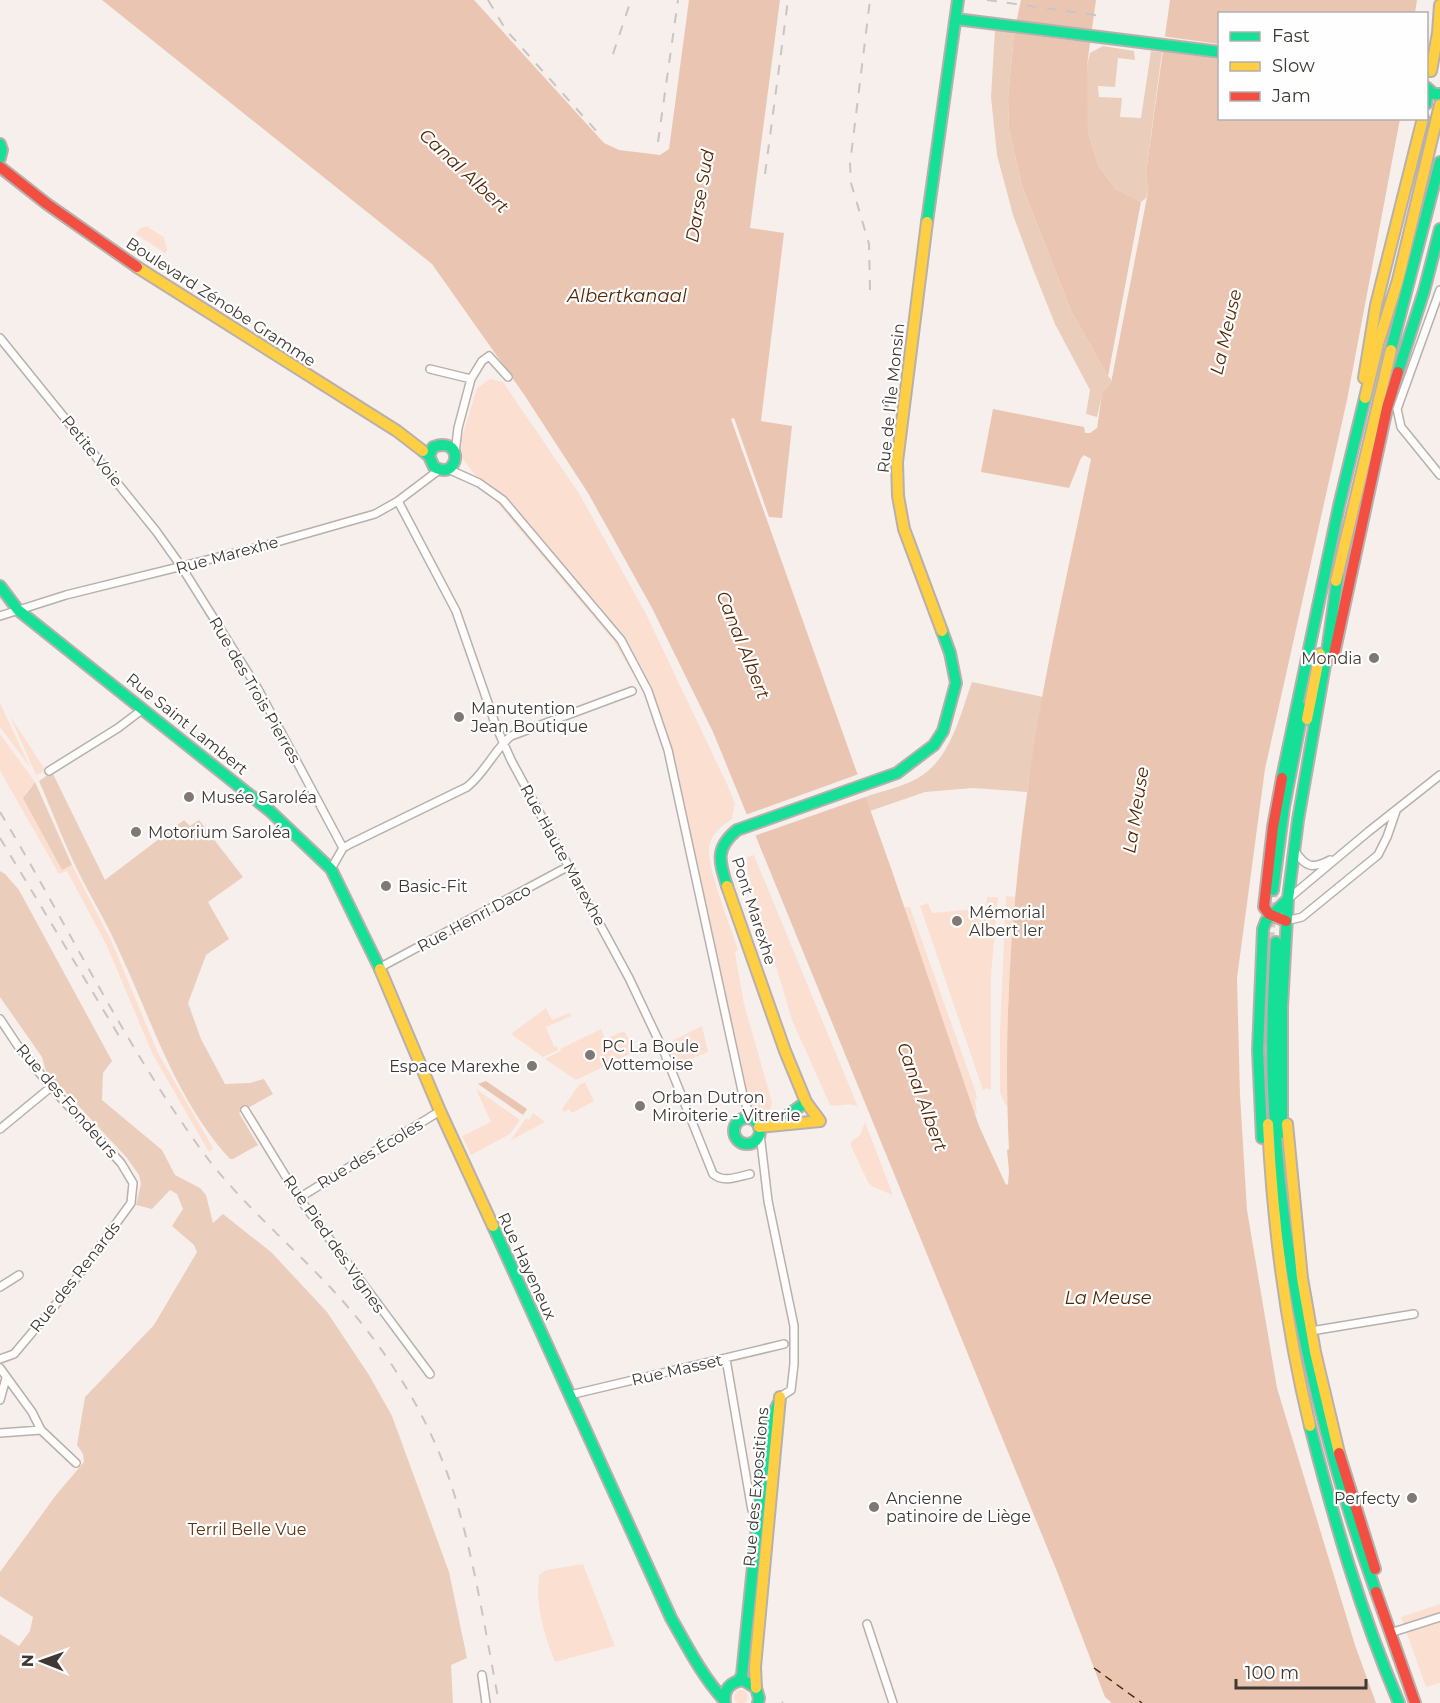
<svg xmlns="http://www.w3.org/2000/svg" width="1440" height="1703" font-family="Montserrat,sans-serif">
<rect width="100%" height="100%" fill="#f7efeb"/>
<path fill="#fbe0d1" d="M146 226 164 237 167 250 165 253 136 234 139 229Z
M490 379 503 382 580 495 645 612 727 784 735 804 732 819C722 825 710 835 709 848 707 868 731 928 738 949L735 953 744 1004 772 1102 769 1117 753 1109 730 1053 686 841 666 753 643 691 613 640 488 492 462 458 461 440 477 388Z
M0 703 30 767 0 727Z
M10 716 46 771 36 775Z
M0 734 35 782 26 792 62 870 72 865 111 940 158 1053 212 1146 213 1149 209 1152 153 1055 106 944 67 871 59 874 0 771Z
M754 855 858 1107C846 1101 840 1108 830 1105L792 1020 748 873 747 857Z
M1006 896 1015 897 1008 1002 1007 1107 1006 1106 1000 1093V1031Z
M987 897H998L991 976V1090L987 1088 983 1090 920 906 928 903 932 913 986 908Z
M904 907H910L975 1090 977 1098 975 1099 977 1113 975 1114Z
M546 1008 552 1020 569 1013 571 1016 546 1027 554 1047 556 1046 558 1050 543 1057 511 1034Z
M702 1026 708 1052 677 1065 666 1044Z
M601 1029 605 1039 624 1031 636 1051 576 1080 545 1059 561 1051 560 1049Z
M585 1082 594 1101 572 1113 569 1109 564 1112 562 1109 579 1085Z
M476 1089 520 1120 510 1134 471 1155 462 1136 491 1122Z
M533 1113 545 1122 511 1140 526 1118 529 1120Z
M865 1122 893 1195 873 1187 868 1182 851 1146V1142L860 1135Z
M583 1564 615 1646 555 1662C544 1635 535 1604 539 1575L546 1570Z
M1440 1604V1683L1426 1687 1401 1617Z
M734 1697a7 7 0 1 1 14 0a7 7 0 1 1-14 0Z"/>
<path fill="#ebcdbc" d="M995 29 1014 33 1008 99 1009 129 1021 183 1071 311 1108 376 1111 379V383L1102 395 1097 417 1086 414 1090 390 1055 324 1033 269 1013 215 997 155 991 97Z
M1103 46 1134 51 1135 60 1118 58 1115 87 1098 86 1099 97 1122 98 1120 117 1141 118 1151 51 1162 52 1146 172 1148 192 1146 198 1141 202 1116 189 1098 165 1088 132 1086 97 1087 65 1090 53Z
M972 682 1043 697 1027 792 973 788 925 792 870 811 865 797C882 791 902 787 918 778 951 759 960 715 972 682Z
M52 772 105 880 184 820 190 826 199 820 243 877 208 902 229 939 206 955 188 1003 201 1039 225 1084 250 1083 264 1079 273 1094 239 1113 258 1145 233 1159H230C174 1098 150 1015 115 942 105 920 92 899 81 877 65 846 53 813 39 781Z
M35 782 72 865 62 870 23 798Z
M0 871 5 874 19 890 112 1061 103 1073 102 1100 162 1150 175 1175 200 1188 206 1195 213 1223 223 1214 271 1252 327 1312 369 1375 392 1416 449 1572 467 1658 451 1665 453 1703H0V1634L19 1646 30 1631 33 1617 0 1596V1572L56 1495 84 1462 83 1454 77 1445 85 1397 154 1325 197 1252 194 1245 172 1226 183 1209 177 1194 170 1190 152 1209 136 1205 141 1184 139 1175 127 1158 46 1071 42 1057 0 997Z"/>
<path fill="#eac6b2" d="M102 0H474L604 143 619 150 660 155 669 149 689 0H780L750 228 784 233 761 421 792 426 782 518 769 517 734 418 731 419 892 871 979 1126 1006 1185 1008 1184 1009 1171 1007 1150 1009 1149C1003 1031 1011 911 1027 794 1041 683 1069 569 1091 459L1084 455 1081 458 1069 488 981 472 993 409 1084 427 1085 433H1090L1097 428 1102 394 1111 383 1148 192 1146 172 1170 0H1417L1415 13 1220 14V118L1400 119 1347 400 1265 769 1237 978 1240 1095 1247 1210 1277 1388 1355 1645 1376 1703H1112L1105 1697 1058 1574 713 732 652 608 588 493 523 393 432 264Z
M1021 0H1096L1087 65 1088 132 1098 165 1116 189 1141 202 1108 376 1071 311 1021 183 1009 129 1008 99 1014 33Z
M486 1081 527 1109 523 1115 478 1084Z"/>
<path fill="#f7efeb" d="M1014 20 1095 30 1093 43 1011 33Z
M1161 36 1219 44V59L1159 51Z
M859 774 868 796 754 836 745 815Z"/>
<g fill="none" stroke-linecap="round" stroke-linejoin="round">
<path stroke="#542806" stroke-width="1.5" stroke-dasharray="8 6" stroke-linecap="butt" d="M1094 1668 1142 1703"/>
<path stroke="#d2cac6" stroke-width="10" stroke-dasharray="10 5" stroke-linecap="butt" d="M1269 942 1273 890"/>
<defs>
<path id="street" d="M1440 290 1397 409 1401 427 1440 475
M0 338 156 531 181 566 258 689 343 848
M430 369 471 379 482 361 489 356 508 377
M455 453 458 428 471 379
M448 469 479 483 503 500 621 640 648 691 668 750 744 1100 752 1119
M398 501 456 611 496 726 511 760 629 978 664 1052 713 1174C724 1183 737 1177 750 1174
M0 616 66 595 263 546 375 514 398 501 439 470
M49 771 118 728 143 709
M1295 851C1306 868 1313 869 1330 860
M331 869 343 848 352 843 467 787C485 773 494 750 511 736L632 691
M1288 899 1368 832 1440 775
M1286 921 1302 917 1378 855 1387 837 1396 811
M379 968 569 866
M0 1019 18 1046 51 1087 121 1163 133 1183 131 1203 67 1291 14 1354 0 1359
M245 1110 299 1198 430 1374
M0 1129 51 1087
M760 1134 768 1201 794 1326V1364L791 1390 780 1397
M299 1198 440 1111
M0 1287 19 1275
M1311 1331 1414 1314
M726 1359 751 1505 752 1510 759 1516
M0 1368 32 1412 41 1430 76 1463
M570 1395 784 1344
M0 1400 6 1378
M0 1433 41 1430
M867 1624 893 1703
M1390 1633 1440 1617
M482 1675 486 1703"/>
<path id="fast" d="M956 19 1220 52
M1426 87 1434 94H1440
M1426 104 1428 89
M0 144 2 150 0 158
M927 222 958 0
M1391 350 1440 162
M1398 372 1424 291 1440 229
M423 451 429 456 434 467C437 468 440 470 444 470 459 470 462 437 433 447L429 456
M0 586 18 610 270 811 331 869 380 969
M1282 778 1339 506 1365 398
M727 886C719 861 715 848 737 830L897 773 934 745 943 731 956 683 950 653 942 631
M1273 890 1284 807 1303 708
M1276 942C1273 990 1271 1039 1273 1087 1280 1260 1318 1429 1376 1592
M734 1131a13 13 0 1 1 26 0a13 13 0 1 1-26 0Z
M776 1124 806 1102
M1282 1133V1007L1288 899 1298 820 1326 659 1338 575
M1262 1138 1258 1050 1263 929 1266 921 1288 899
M493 1226 671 1618C687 1646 702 1676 724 1700
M1310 1426C1334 1520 1361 1614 1399 1703
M739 1680 742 1675 767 1428 778 1404
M725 1703C723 1690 730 1682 743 1680L756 1688 759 1698 758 1703"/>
<path id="slow" d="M1431 71 1438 33 1440 5
M927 222 897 462 898 496 904 529 942 631
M137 267 397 431 423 451
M1398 280 1440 105
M1364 378 1376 305 1423 118
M1365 398 1378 344 1398 280
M1336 581 1391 350
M1307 719 1320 654
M727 886 785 1051 806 1102 820 1121 759 1127
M380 969 440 1111 493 1226
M1268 1124C1273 1226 1286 1327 1310 1426
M1287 1124 1302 1278 1315 1352 1339 1453
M756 1688 755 1667 780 1397"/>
<path id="jam" d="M0 167 47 204 137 267
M1333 659 1387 408 1398 372
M1282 778 1273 827 1264 907 1269 914 1286 921
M1339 1453 1375 1569
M1376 1592 1415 1703"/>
</defs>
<use href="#street" stroke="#b7b0ac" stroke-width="10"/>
<use href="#fast" stroke="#b7b0ac" stroke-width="14"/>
<use href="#slow" stroke="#b7b0ac" stroke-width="14"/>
<use href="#jam" stroke="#b7b0ac" stroke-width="14"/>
<use href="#street" stroke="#fefdfc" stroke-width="7"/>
<use href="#fast" stroke="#16e098" stroke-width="10"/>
<use href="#slow" stroke="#ffcf43" stroke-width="10"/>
<use href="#jam" stroke="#f24e42" stroke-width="10"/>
<path stroke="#c7c5c5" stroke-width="1.5" d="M782 1702 783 1703"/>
<path stroke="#c7c5c5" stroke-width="2" stroke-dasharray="10 10" stroke-linecap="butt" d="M488 0 506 30 599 134
M987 0 1102 16
M613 54 631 0
M658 142 678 0
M765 174 788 0
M870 290 869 244 851 183 850 164 870 0
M0 812C66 922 122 1040 197 1144 241 1207 304 1254 353 1313 395 1363 430 1422 451 1484 474 1555 485 1630 499 1703
M0 838 119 1036"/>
</g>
<g fill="#7f7874" stroke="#fefefe" stroke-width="2">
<circle cx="1374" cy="658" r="6"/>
<circle cx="459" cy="717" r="6"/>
<circle cx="189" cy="797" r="6"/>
<circle cx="136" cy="832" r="6"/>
<circle cx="386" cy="886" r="6"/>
<circle cx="957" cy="921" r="6"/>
<circle cx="590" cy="1055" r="6"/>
<circle cx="532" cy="1066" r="6"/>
<circle cx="640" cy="1106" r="6"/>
<circle cx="1412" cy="1498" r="6"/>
<circle cx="874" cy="1507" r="6"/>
</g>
<g text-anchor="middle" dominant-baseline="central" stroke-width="4.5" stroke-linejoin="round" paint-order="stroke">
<g font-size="16" fill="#3f3834" stroke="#fefefe">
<text transform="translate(221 302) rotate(33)">Boulevard Zénobe Gramme</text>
<text transform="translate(891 398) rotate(-84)">Rue de l'Île Monsin</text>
<text transform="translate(92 451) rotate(51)">Petite Voie</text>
<text transform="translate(227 555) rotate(-15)">Rue Marexhe</text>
<text transform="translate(255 690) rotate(60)">Rue des Trois Pierres</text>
<text transform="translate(187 724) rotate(39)">Rue Saint Lambert</text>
<text transform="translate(563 855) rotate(61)">Rue Haute Marexhe</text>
<text transform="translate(754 911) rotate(72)">Pont Marexhe</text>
<text transform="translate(474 918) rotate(-28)">Rue Henri Daco</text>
<text transform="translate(67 1101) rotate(49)">Rue des Fondeurs</text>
<text transform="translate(370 1154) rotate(-31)">Rue des Écoles</text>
<text transform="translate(334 1244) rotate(55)">Rue Pied des Vignes</text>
<text transform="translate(527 1266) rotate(65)">Rue Hayeneux</text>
<text transform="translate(75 1277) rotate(-52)">Rue des Renards</text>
<text transform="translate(677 1370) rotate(-13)">Rue Masset</text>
<text transform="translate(756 1487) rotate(-85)">Rue des Expositions</text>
</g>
<g font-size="16" fill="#3f3834" stroke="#fefefe" text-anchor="start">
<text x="1362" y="658" text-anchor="end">Mondia</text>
<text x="471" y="708">Manutention<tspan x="471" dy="18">Jean Boutique</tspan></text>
<text x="201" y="797">Musée Saroléa</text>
<text x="148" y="832">Motorium Saroléa</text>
<text x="398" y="886">Basic-Fit</text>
<text x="969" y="912">Mémorial<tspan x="969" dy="18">Albert Ier</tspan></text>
<text x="602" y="1046">PC La Boule<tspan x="602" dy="18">Vottemoise</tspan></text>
<text x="520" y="1066" text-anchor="end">Espace Marexhe</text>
<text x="652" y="1097">Orban Dutron<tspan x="652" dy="18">Miroiterie - Vitrerie</tspan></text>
<text x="886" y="1498">Ancienne<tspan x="886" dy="18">patinoire de Liège</tspan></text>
<text x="1400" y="1498" text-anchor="end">Perfecty</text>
</g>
<g font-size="16" fill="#5f3212" stroke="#fefefe">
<text x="247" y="1529">Terril Belle Vue</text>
</g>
<g font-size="18" font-style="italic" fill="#542806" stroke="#fefefe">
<text transform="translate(464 171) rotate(43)">Canal Albert</text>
<text transform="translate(700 196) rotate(-80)">Darse Sud</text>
<text x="627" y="296">Albertkanaal</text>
<text transform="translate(1226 332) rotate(-77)">La Meuse</text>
<text transform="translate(743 645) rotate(68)">Canal Albert</text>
<text transform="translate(1136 810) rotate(-81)">La Meuse</text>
<text transform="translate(922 1097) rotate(70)">Canal Albert</text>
<text x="1108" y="1298">La Meuse</text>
</g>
</g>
<rect x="1218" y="12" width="210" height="108" fill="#fefefe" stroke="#b2afad" stroke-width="1.5"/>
<rect x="1230" y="32" width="30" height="9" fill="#16e098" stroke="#b2afad" stroke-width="1.5"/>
<text x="1272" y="42" font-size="18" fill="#3f3834">Fast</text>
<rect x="1230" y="62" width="30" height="9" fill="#ffcf43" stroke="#b2afad" stroke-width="1.5"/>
<text x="1272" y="72" font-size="18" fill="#3f3834">Slow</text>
<rect x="1230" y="92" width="30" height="9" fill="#f24e42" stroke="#b2afad" stroke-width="1.5"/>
<text x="1272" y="102" font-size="18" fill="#3f3834">Jam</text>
<g transform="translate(42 1661) rotate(271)" stroke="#fefefe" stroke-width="4.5" paint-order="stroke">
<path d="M0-4.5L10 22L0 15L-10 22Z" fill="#3f3834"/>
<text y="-9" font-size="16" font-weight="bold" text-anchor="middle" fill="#3f3834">N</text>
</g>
<path d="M1236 1679v9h130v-9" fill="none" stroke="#3f3834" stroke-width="3"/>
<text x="1245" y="1679" font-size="18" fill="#3f3834" stroke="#fefefe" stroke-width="4.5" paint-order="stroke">100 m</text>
</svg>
